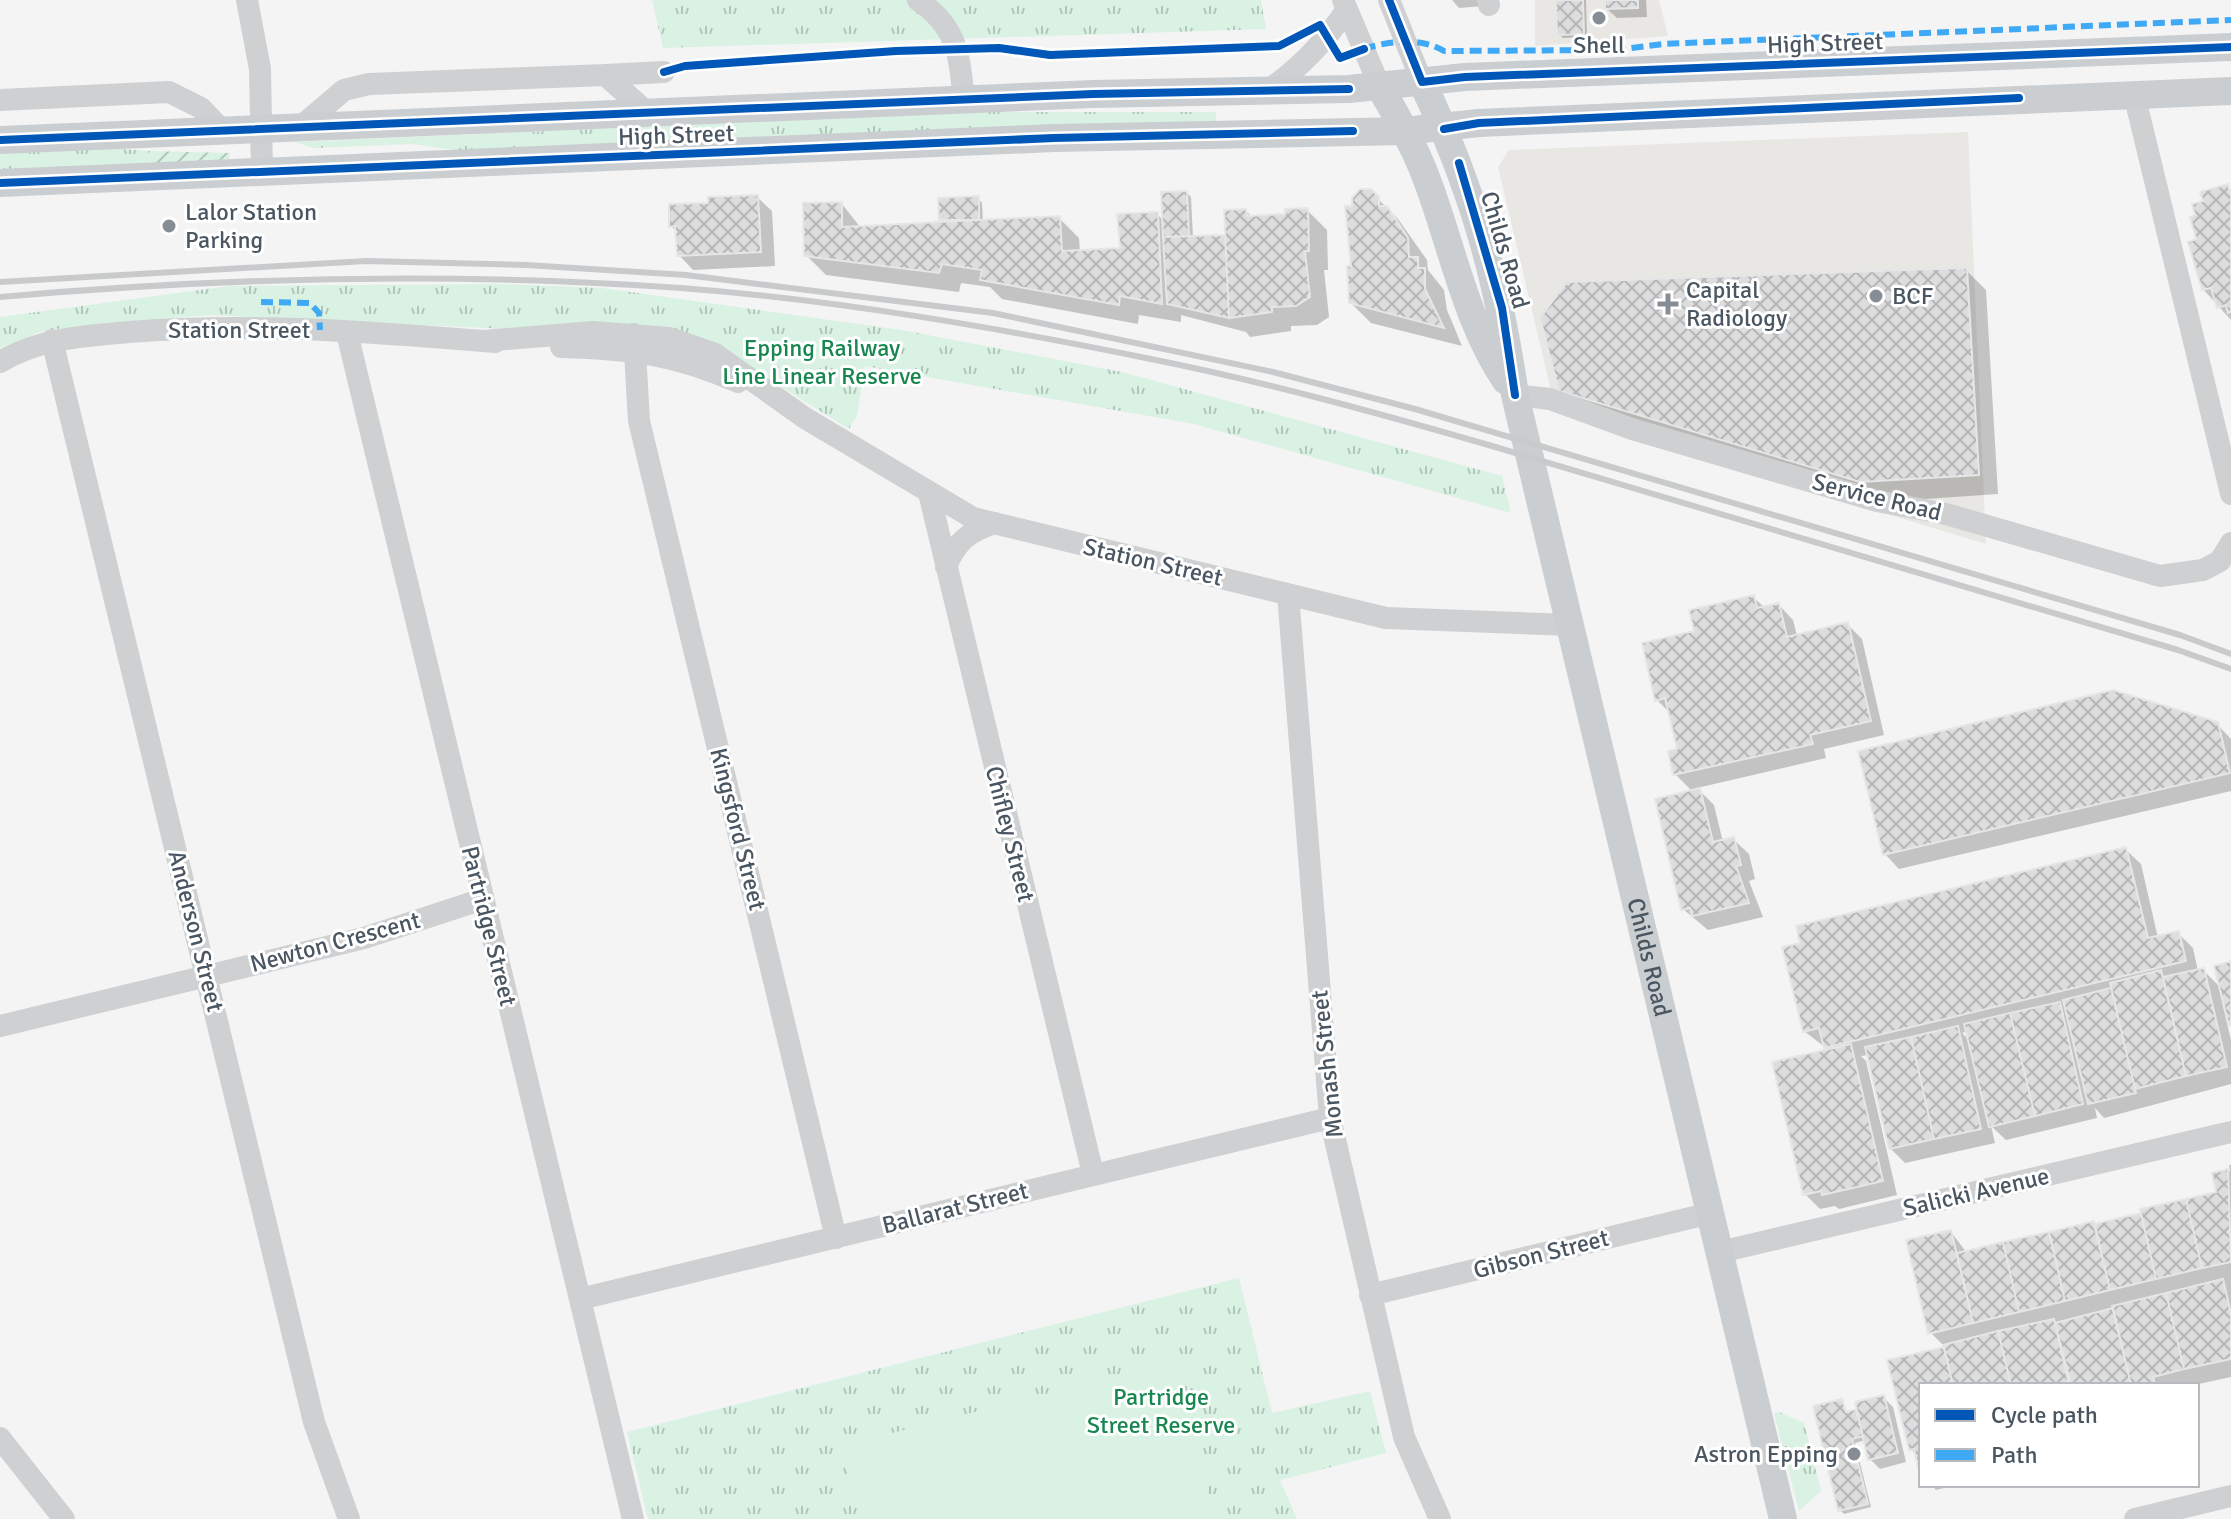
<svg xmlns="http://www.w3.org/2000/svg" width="2231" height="1519" font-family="Signika,sans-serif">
<defs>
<pattern id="grass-tufts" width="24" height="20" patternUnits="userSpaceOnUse" patternTransform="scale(2)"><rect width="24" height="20" fill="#d9f2e3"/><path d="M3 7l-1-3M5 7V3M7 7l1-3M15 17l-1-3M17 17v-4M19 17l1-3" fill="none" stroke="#b2c7bb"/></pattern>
<pattern id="garden-furrows" width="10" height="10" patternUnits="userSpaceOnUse" patternTransform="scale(2)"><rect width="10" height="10" fill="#d9f2e3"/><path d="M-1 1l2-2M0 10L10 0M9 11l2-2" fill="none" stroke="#b2c7bb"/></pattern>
<pattern id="building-cross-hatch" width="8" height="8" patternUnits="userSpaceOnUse" patternTransform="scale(2)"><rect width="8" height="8" fill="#ddddde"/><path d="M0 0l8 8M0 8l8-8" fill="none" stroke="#b5b6b7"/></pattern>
</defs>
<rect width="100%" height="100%" fill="#f4f4f4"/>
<path fill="#e8e7e3" d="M1535 0H1659L1668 36 1535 46Z
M1968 132 1986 544 1580 421 1554 403 1498 167 1509 150Z"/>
<path fill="url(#grass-tufts)" d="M652 0H1261L1266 29 663 48Z
M987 112H1216V122L475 153 414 144 313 148 295 142Z
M95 147 148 151V167L0 173V151Z
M499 284 602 288 902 330 1122 372 1502 476 1511 513 1194 424 865 366 857 416 849 429 733 357 509 329 209 315 45 330 0 348V317L229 286Z
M1239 1278 1272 1413 1370 1391 1386 1453 1280 1480 1297 1519H648L627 1432Z
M1779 1412 1804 1423 1821 1491 1799 1511 1774 1413Z"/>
<path fill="url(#garden-furrows)" d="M148 151 230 153V159L148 167Z"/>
<path fill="#d9f2e3" d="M1175 1361 1215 1519H860L841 1446Z"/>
<path fill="#0003" fill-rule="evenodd" d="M1452 0H1497V5L1459 8Z
M1558 0H1586L1587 37 1563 38 1559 34Z
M1607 0H1646L1647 17 1617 18 1607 9Z
M2227 186 2231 190V320L2203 289 2198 216 2205 203Z
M1370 191 1398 219 1427 260 1428 270 1444 290 1447 310 1462 346 1371 323 1350 302 1354 208Z
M1187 193 1191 197 1193 238 1224 237 1228 241 1246 211 1252 217 1287 216 1307 210 1327 230 1328 270H1324L1329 317 1317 325 1291 326V331L1250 337 1246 332 1181 315V322L1139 315 1138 324 1002 299 990 287 961 283 959 292 826 275 806 255 842 204 861 228 946 223 941 219 978 198 982 203 983 222 1059 218 1079 238 1080 252 1122 250 1157 214 1164 221Z
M757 197 772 211 775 266 693 270 679 255 678 233 671 226 710 205Z
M1966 270 1986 290 1998 494 1881 502 1581 410 1560 390Z
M1753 597 1765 608 1779 605 1793 620 1797 636 1848 625 1862 639 1884 735 1824 749 1826 758 1697 788 1714 805 1723 842 1734 840 1749 854 1755 879 1749 881 1763 917 1708 930 1683 909 1693 792 1675 774 1679 751 1671 714 1657 700 1696 633Z
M2217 724 2231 739V791L1899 869 1885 854Z
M2126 850 2141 864 2158 938 2178 933 2193 948 2198 971 2203 970 2222 989 2231 963V1021L2226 1002H2222L2231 1040V1084L2104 1118 2095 1108 2097 1118 2006 1140 1991 1126 1995 1143 1905 1163 1890 1148 1868 1055 1861 1056 1866 1061 1897 1195 1839 1209 1835 1206 1820 1209 1805 1194 1830 1051 1804 1031ZM1968 1031 1971 1042 1962 1033Z
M2229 1165H2231V1377L2194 1385H1921V1472L1917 1456 1911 1449 1890 1362 1946 1348 1930 1332 1951 1232 1967 1253 2095 1226 2219 1193 2214 1175 2230 1171Z
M1883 1397 1893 1407 1906 1462 1880 1469 1870 1459 1866 1440 1855 1443 1871 1507 1844 1514 1840 1510 1842 1401 1848 1413 1856 1412 1860 1416Z
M1932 1485H1956L1936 1490Z"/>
<path fill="url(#building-cross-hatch)" stroke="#e5e6e7" stroke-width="2" d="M1556 0H1583L1584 34 1557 35Z
M1605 0H1638V8L1605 9Z
M2228 184 2231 195V312L2228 313 2226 305 2217 308 2211 288 2202 290 2188 242 2196 239 2190 217 2195 215 2192 204 2203 201 2200 192Z
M1360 189H1371L1379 197V206H1387L1408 238 1409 257H1418V268H1425V289L1444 328 1349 303 1347 266H1351L1345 206H1352V198Z
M1187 191 1189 236 1163 237 1161 192Z
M758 195 761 252 677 256 675 226 669 227V204L708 203V197Z
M979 196V220H939L938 198Z
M842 202V227L1060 216 1062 251 1120 248 1117 214 1158 212 1162 304 1120 296 1119 305 980 280 982 270 942 264 939 273 804 256 803 203Z
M1308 208 1309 251H1305L1310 297 1296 306 1272 307V312L1229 318 1224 210 1246 209 1247 216 1285 214V209Z
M1225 235 1229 318 1167 304 1163 237Z
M1967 268 1979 475 1860 482 1559 391 1540 318 1567 282Z
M1754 595 1757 608 1779 603 1787 637 1848 622 1871 721 1810 735 1813 744 1673 775 1668 751 1677 749 1665 698 1655 701 1642 643 1694 631 1689 610Z
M2113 690 2218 722 2230 773 1883 855 1858 751Z
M1700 788 1713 842 1734 837 1741 865 1736 866 1749 903 1692 916 1690 908 1681 910 1655 799Z
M2126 847 2148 938 2179 931 2186 961 1824 1048 1819 1028 1803 1032 1782 947 1800 943 1796 926Z
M2231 961V1025L2229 1026 2214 966Z
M2204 968 2227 1067 2186 1076 2163 977Z
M2161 970 2186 1076 2135 1089 2110 983Z
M2111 988 2136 1093 2088 1104 2063 1000Z
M2060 1002 2083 1104 2035 1116 2010 1013Z
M2010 1013 2035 1116 1989 1127 1964 1024Z
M1958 1026 1981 1129 1934 1139 1911 1037Z
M1911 1037 1934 1139 1889 1149 1865 1047Z
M1851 1044 1883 1181 1822 1195 1821 1191 1803 1195 1772 1062Z
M2228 1169 2231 1262 2202 1268 2186 1199 2216 1192 2212 1173Z
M2186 1199 2202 1268 2156 1279 2140 1209Z
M2141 1213 2156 1279 2110 1290 2094 1224Z
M2094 1221 2110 1290 2065 1301 2049 1232Z
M1951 1230 1973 1323 1928 1334 1906 1240Z
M2049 1232 2065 1301 2019 1312 2003 1242Z
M2003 1242 2019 1312 1973 1323 1957 1253Z
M2223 1279 2231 1314V1359L2184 1369 2166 1293Z
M2166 1293 2184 1369 2153 1377 2155 1385H2131L2112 1306Z
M2113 1308 2131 1385H2071L2055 1323Z
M2054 1319 2069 1385H2011L1998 1331Z
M1998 1331 2011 1385H1953L1943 1345Z
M1944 1347 1953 1385H1921L1920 1476 1914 1449 1909 1450 1887 1360Z
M1884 1395 1898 1453 1868 1460 1855 1402Z
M1842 1399 1846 1412 1856 1409 1863 1436 1852 1439 1868 1504 1838 1511 1813 1406Z"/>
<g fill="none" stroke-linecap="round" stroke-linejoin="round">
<path stroke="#ced0d2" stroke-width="22" d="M247 0 260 69 262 172
M918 0C958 28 959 54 964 100
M1343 0 1380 87
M1389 0 1422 82
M1488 0 1489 5
M605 75 664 72
M1270 89C1302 66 1326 41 1347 9
M2134 94 2231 494
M0 100 169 92 201 108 223 131
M298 129 344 90 369 84 605 75 649 114
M347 333 633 1519
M634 334 639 421 836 1238
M52 340 314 1422 349 1519
M483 341 593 332 669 338 715 354 805 418 973 518 1386 618 1570 625
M561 347C631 349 673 354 738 382
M0 362C40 338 84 336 129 332 251 322 374 332 495 342
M1515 395 1550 399 1632 429 1877 501 1946 514 2160 576 2203 570 2220 561 2231 543
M929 493 1093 1174
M946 567C956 542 969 531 995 523
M1288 594 1330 1118 1404 1437 1440 1519
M0 1026 364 938 483 899
M1720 1252 2231 1132
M1370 1295 1711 1213
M580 1299 1330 1118
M0 1438 64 1519
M2135 1519 2231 1496"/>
<g stroke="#caced1" stroke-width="28">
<path id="s1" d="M1422 82C1473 189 1498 278 1515 395L1783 1519"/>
<path d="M1380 87C1397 117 1415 147 1427 180 1452 246 1466 322 1506 381"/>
<path d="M0 140 1093 94 1349 89 1465 77 2231 47"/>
<path d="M0 183 1054 138 1404 131 1479 123 2231 91"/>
</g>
<path stroke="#c9cacc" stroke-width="6" d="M0 282 366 261 526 265 686 275 993 313 1273 372 1415 409 2180 635 2231 654
M0 297C226 277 454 272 681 288 837 300 993 327 1146 358 1262 381 1378 413 1492 446 1721 512 1949 583 2178 650L2231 669"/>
<path stroke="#3fa9f5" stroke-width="6" stroke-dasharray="12 6" stroke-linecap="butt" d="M1364 49C1388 41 1421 37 1444 51L1614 50 1664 44 2231 20
M261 302 310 303 319 313 320 330"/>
<defs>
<path id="cycleway" d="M1389 0 1422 82 1465 77 2231 47
M664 72 685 66 896 51 999 48 1050 55 1279 46 1320 25 1340 58 1364 49
M1444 129 1479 123 2019 98
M0 140 1093 94 1349 89
M1459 163 1502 308 1515 395
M0 183 1054 138 1353 131"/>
</defs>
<use href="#cycleway" stroke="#fff" stroke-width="13"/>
<use href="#cycleway" stroke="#0057b8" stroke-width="8"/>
</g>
<g fill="#868d94" stroke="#fff" stroke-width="3">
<circle cx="1599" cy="18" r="8"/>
<circle cx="169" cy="226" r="8"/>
<circle cx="1876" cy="296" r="8"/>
<path d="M1664 292h8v8h8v8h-8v8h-8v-8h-8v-8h8z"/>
<circle cx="1854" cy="1454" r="8"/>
</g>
<g text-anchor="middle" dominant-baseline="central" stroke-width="6" stroke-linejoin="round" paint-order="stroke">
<g font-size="24" fill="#4a5661" stroke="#fff">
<text transform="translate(1825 43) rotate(-2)">High Street</text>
<text transform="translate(676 135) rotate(-2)">High Street</text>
<text transform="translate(1505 250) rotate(74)">Childs Road</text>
<text x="239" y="330">Station Street</text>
<text transform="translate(1877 497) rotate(14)">Service Road</text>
<text transform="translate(1153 562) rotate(13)">Station Street</text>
<text transform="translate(738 829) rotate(76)">Kingsford Street</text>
<text transform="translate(1010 834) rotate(76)">Chifley Street</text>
<text transform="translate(489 926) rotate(76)">Partridge Street</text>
<text transform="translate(196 931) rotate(76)">Anderson Street</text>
<text transform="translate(335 942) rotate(-15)">Newton Crescent</text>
<text stroke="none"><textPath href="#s1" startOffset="906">Childs Road</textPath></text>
<text transform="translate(1327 1064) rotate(-96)">Monash Street</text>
<text transform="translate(1976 1192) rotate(-13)">Salicki Avenue</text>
<text transform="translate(955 1208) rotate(-14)">Ballarat Street</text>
<text transform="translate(1541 1254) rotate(-14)">Gibson Street</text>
</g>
<g font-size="24" fill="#4a5661" stroke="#fff" text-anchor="start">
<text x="1599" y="45" text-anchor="middle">Shell</text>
<text x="185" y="212">Lalor Station<tspan x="185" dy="28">Parking</tspan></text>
<text x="1686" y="290">Capital<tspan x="1686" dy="28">Radiology</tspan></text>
<text x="1892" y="296">BCF</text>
<text x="1838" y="1454" text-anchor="end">Astron Epping</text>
</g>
<g font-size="24" fill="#17864f" stroke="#fff">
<text x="822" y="348">Epping Railway<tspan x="822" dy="28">Line Linear Reserve</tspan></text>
<text x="1161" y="1397">Partridge<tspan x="1161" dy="28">Street Reserve</tspan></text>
</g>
</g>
<rect x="1919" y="1383" width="280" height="104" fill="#ffffff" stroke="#b7bbc0" stroke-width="2"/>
<rect x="1935" y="1409" width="40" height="12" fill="#0057b8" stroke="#b7bbc0" stroke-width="2"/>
<text x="1991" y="1423" font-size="24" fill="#4a5661">Cycle path</text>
<rect x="1935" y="1449" width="40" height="12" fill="#3fa9f5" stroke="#b7bbc0" stroke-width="2"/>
<text x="1991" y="1463" font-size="24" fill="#4a5661">Path</text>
</svg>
